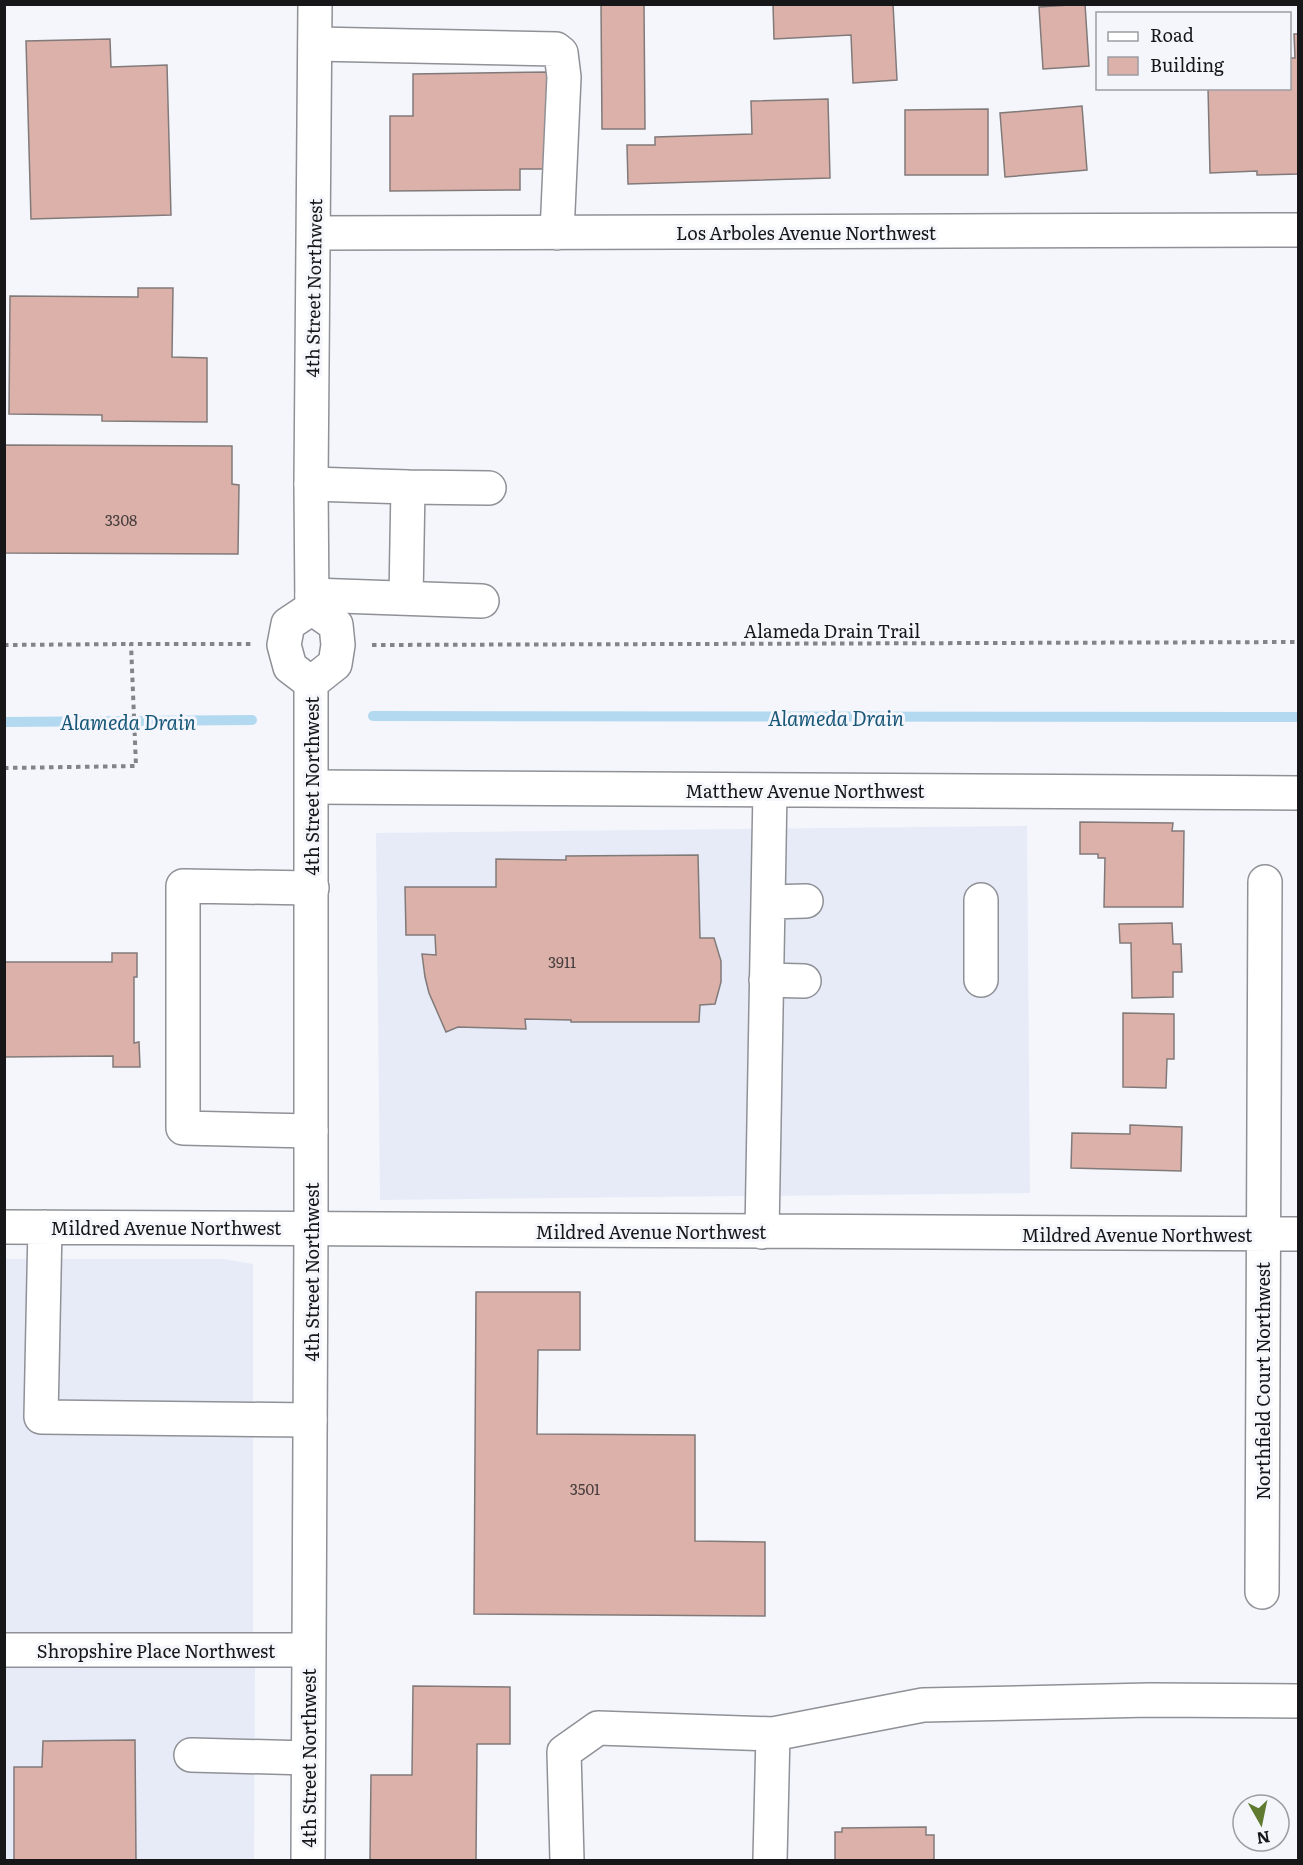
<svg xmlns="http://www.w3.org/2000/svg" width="1303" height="1865" font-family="Literata,serif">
<rect width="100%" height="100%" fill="#f4f6fc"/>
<path fill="#e6ebf7" d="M1027 826 1030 1193 380 1200 376 833Z
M4 1259H224L253 1264V1634H5Z
M255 1666 254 1860H5L4 1668Z"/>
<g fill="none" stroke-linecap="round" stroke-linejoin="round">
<path stroke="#b3d9f0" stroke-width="10" d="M373 716 1298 717
M4 722 252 720"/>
</g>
<path fill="#dcb1aa" stroke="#817a79" stroke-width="1.5" d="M601 4H644L645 129H602Z
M773 4H893L897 80 853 83 851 35 774 39Z
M1085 4 1089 66 1043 69 1039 7Z
M1294 34H1298V174L1257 175V171L1210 173 1208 88H1290V58H1295Z
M110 39 111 67 167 65 171 215 31 219 26 41Z
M549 72V169H520V190L390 191V116H413V74Z
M828 99 830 178 628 184 627 145H655V137L752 134 751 101Z
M1082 106 1087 170 1005 177 1000 113Z
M988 109V175H905V110Z
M138 288H173L172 357 207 358V422L102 421V415L9 414 10 296 138 297Z
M4 445 232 446V484L239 485 238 554 4 553Z
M1080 822 1173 823 1172 831H1184L1183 907H1104L1105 858H1098V854H1080Z
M698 855 700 938H714L721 961V982L715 1004 700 1005 699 1022H571V1020L525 1019 526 1029 458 1027 446 1032 429 993 425 977 422 954 436 955 435 935H406L405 887H496V859L566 860V856Z
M1172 923 1173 944H1181L1182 972H1173V997L1132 998 1131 943H1120L1119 924Z
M112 953H137V977H134V1043L139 1042 140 1067H113V1056L4 1057V962H112Z
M1123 1013 1174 1014V1059H1167L1166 1088 1123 1087Z
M1130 1125 1182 1127 1181 1171 1071 1168 1072 1133 1130 1134Z
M476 1292H580V1350H538L537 1434 695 1435V1541L765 1542V1616L474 1614Z
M413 1686 510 1687V1744H477L476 1860H370L371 1775H412Z
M135 1740 136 1860H14V1767H42L43 1741Z
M926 1827V1835H934V1860H835V1832H842V1828Z"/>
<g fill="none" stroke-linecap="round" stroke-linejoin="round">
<defs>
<path id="minor" d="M315 44 556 49 561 53 564 77 557 233
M314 233 1298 230
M311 484 408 487 406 598
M408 487 489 488
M312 595 482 601
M312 787 1298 793
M768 902 806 901
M766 980 804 981
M981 980V900
M311 1131 183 1128V886L312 888
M4 1227 1298 1234
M45 1227 41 1417 310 1420
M762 1232 770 790
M1262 1592 1265 882
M4 1650H308
M773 1734 923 1705 1150 1700 1298 1701
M191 1755 308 1758
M567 1860 564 1752 598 1728 773 1734 770 1860"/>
<path id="major" d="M312 608 311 484 315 4
M311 683 290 667 284 645 288 624 312 608
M311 683 335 664 338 645 336 625 312 608
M308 1860 311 1228V683"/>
</defs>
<use href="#minor" stroke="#8f9197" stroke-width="36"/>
<use href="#major" stroke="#8f9197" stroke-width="36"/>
<path stroke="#838488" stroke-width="4" stroke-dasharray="4.5 4.5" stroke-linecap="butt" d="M4 645 131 644
M372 645 1298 642
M4 768 136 766 131 644H251"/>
<use href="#minor" stroke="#fff" stroke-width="33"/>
<use href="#major" stroke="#fff" stroke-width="33"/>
</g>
<g text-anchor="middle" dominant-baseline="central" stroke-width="6" stroke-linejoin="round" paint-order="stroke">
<g font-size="15" fill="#483e3e">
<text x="121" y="519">3308</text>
<text x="562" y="961">3911</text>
<text x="585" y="1488">3501</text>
</g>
<g font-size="18" fill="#17171a" stroke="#f4f6fc">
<text x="806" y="232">Los Arboles Avenue Northwest</text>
<text transform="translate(313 288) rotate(-89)">4th Street Northwest</text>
<text x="832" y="630">Alameda Drain Trail</text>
<text transform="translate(311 786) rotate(-90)">4th Street Northwest</text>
<text x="805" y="790">Matthew Avenue Northwest</text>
<text x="166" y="1227">Mildred Avenue Northwest</text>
<text x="651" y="1231">Mildred Avenue Northwest</text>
<text x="1137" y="1234">Mildred Avenue Northwest</text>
<text transform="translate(311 1272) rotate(-90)">4th Street Northwest</text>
<text transform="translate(1262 1381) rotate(-90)">Northfield Court Northwest</text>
<text x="156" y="1650">Shropshire Place Northwest</text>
<text transform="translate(308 1758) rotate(-90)">4th Street Northwest</text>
</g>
<g font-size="20" font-style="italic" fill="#185778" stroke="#f4f6fc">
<text x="836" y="717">Alameda Drain</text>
<text x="128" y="721">Alameda Drain</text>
</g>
</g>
<rect width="1303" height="1865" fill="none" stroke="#17171a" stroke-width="12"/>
<rect x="1096" y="12" width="195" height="78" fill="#f4f6fc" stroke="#9c9da2" stroke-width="1.5"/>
<rect x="1108" y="32" width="30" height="9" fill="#ffffff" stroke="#9c9da2" stroke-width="1.5"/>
<text x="1150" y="42" font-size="18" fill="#17171a">Road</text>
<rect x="1108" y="57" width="30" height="18" fill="#dcb1aa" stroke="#9c9da2" stroke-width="1.5"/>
<text x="1150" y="72" font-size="18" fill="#17171a">Building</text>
<g transform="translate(1261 1823) rotate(171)"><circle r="28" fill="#f4f6fc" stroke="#9c9da2" stroke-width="1.5"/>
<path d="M0-4.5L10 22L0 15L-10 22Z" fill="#607b2f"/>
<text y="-9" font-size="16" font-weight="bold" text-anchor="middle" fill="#17171a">N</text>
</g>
</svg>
